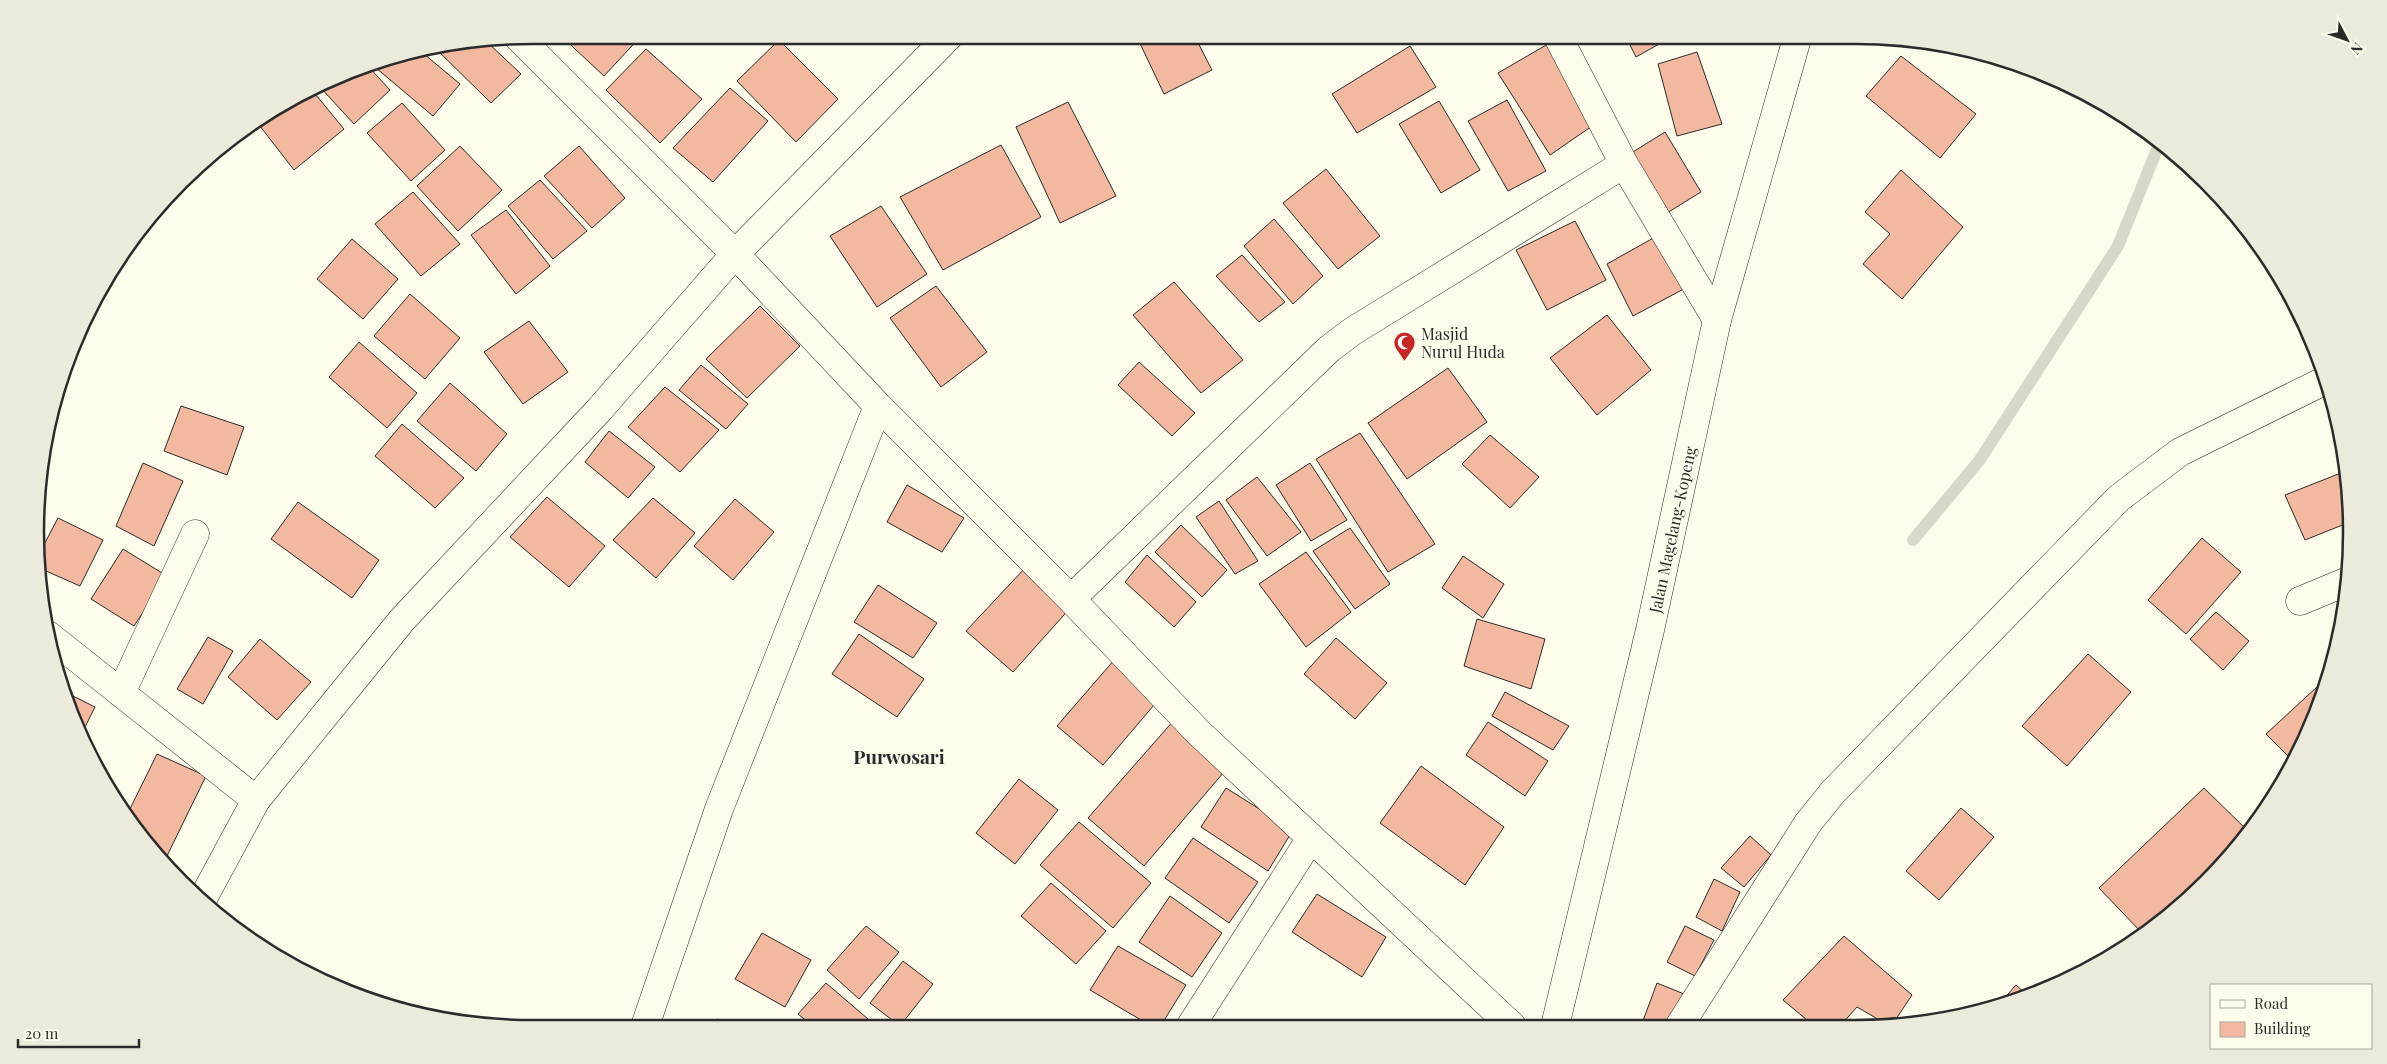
<svg xmlns="http://www.w3.org/2000/svg" width="2387" height="1064" font-family="'Playfair Display',serif">
<rect width="100%" height="100%" fill="#fdfbea"/>
<g fill="none" stroke-linecap="round" stroke-linejoin="round">
<path stroke="#d8d7c9" stroke-width="12" d="M1913 540 1979 461 2118 246 2160 142"/>
</g>
<path fill="#f2b8a0" stroke="#2b2b2b" d="M560 35H642L604 76Z
M1101 35H1123L1105 44Z
M1136 35H1194L1212 70 1164 94Z
M1625 35H1675L1636 57Z
M485 40 521 74 491 103 432 45Z
M779 40 838 99 796 142 737 81Z
M1548 44 1598 122 1550 155 1498 73Z
M1410 46 1436 87 1357 133 1332 94Z
M418 49 460 84 433 116 376 68 384 58Z
M646 49 702 99 660 143 606 90Z
M1697 52 1722 124 1677 136 1658 64Z
M1901 56 1976 114 1940 158 1866 96Z
M366 64 390 90 354 124 319 86Z
M730 88 768 121 713 182 673 148Z
M311 89 344 129 294 170 256 121 284 101Z
M1507 100 1546 171 1508 191 1468 121Z
M1439 101 1480 170 1441 193 1399 124Z
M1068 102 1116 196 1060 223 1016 127Z
M402 103 445 150 411 181 367 133Z
M1665 132 1701 192 1662 216 1628 155Z
M1001 145 1041 217 943 270 900 197Z
M460 146 502 190 458 231 417 186Z
M579 146 625 198 592 228 544 176Z
M1326 169 1380 236 1338 269 1283 203Z
M1901 170 1963 227 1902 299 1863 264 1890 234 1865 212Z
M540 180 587 231 553 259 508 206Z
M413 192 460 244 421 276 375 224Z
M881 206 927 274 877 307 830 236Z
M506 210 550 266 516 294 471 235Z
M1274 219 1323 276 1293 304 1244 246Z
M1575 221 1606 280 1547 310 1516 250Z
M1664 232 1693 284 1633 316 1607 264Z
M352 239 398 279 363 319 317 279Z
M1242 255 1285 302 1259 322 1216 276Z
M1174 282 1243 360 1201 393 1133 315Z
M936 286 987 352 941 387 890 318Z
M410 294 460 338 425 379 374 336Z
M760 306 800 346 747 398 706 359Z
M1607 315 1651 370 1597 415 1550 358Z
M529 321 568 372 523 404 484 352Z
M359 342 417 393 387 428 329 377Z
M1139 362 1195 413 1172 436 1118 385Z
M701 365 748 404 726 429 679 390Z
M1448 368 1487 422 1407 479 1368 423Z
M450 383 507 434 476 471 417 421Z
M665 387 719 430 680 472 628 427Z
M181 406 244 427 227 475 164 451Z
M402 424 464 478 435 508 375 456Z
M609 431 655 467 628 498 585 462Z
M1360 433 1435 544 1388 572 1316 459Z
M1490 435 1539 477 1510 508 1462 464Z
M143 463 183 481 154 546 116 526Z
M1310 463 1347 520 1311 541 1276 485Z
M2346 471 2351 500 2350 522 2305 540 2285 495Z
M1257 477 1301 532 1267 556 1226 500Z
M907 485 964 518 942 552 887 522Z
M547 497 605 546 569 587 510 537Z
M653 498 695 533 656 578 613 540Z
M735 499 774 532 733 580 694 546Z
M1219 501 1258 561 1235 574 1196 517Z
M298 502 379 560 352 598 271 539Z
M58 518 103 540 80 586 37 567V558Z
M1181 525 1227 570 1202 597 1155 552Z
M1350 528 1390 584 1355 609 1313 551Z
M2202 538 2241 572 2186 634 2148 600Z
M123 549 167 576 134 626 91 599Z
M1306 552 1351 612 1306 647 1259 584Z
M1147 555 1196 602 1174 627 1125 582Z
M1463 556 1504 584 1483 618 1442 588Z
M1026 567 1072 606 1013 672 966 631Z
M878 585 937 623 913 658 854 622Z
M2216 612 2249 641 2223 670 2190 639Z
M1477 619 1545 639 1531 689 1464 666Z
M859 634 924 679 897 717 832 674Z
M208 637 233 651 203 704 177 689Z
M1336 638 1387 683 1355 719 1304 674Z
M260 639 311 682 277 720 228 677Z
M2088 654 2131 692 2067 766 2022 726Z
M1115 659 1160 698 1103 765 1057 726Z
M2318 686 2325 693 2292 760 2266 734Z
M61 690 95 707 81 735 61 692Z
M1505 692 1569 726 1553 750 1492 716Z
M1175 719 1229 766 1144 866 1088 818Z
M1488 722 1548 761 1525 796 1466 755Z
M157 754 206 776 164 862 138 835 126 817Z
M1421 766 1504 827 1465 885 1380 823Z
M1019 779 1058 810 1015 864 976 833Z
M1226 788 1293 830 1268 871 1201 827Z
M2204 788 2249 832 2207 883 2158 926 2143 934 2099 888Z
M1961 808 1994 837 1939 900 1906 871Z
M1079 822 1151 883 1113 928 1040 865Z
M1750 836 1771 855 1744 887 1721 868Z
M1193 838 1258 882 1229 923 1165 878Z
M1714 879 1740 892 1722 931 1696 917Z
M1051 883 1106 931 1076 964 1021 916Z
M1317 894 1386 937 1362 977 1292 932Z
M1170 896 1222 933 1192 977 1139 942Z
M866 926 899 952 859 999 827 970Z
M1685 926 1714 940 1695 976 1667 962Z
M762 933 811 960 785 1007 735 979Z
M1844 936 1912 995 1892 1025H1888L1857 1007 1841 1025H1813L1783 1000Z
M1118 946 1186 985 1160 1027H1153L1090 990Z
M903 961 933 984 900 1026 870 1003Z
M826 983 875 1025 873 1028H815L798 1014Z
M1657 983 1689 996 1675 1025 1641 1026Z
M2016 985 2028 996 2000 1003Z
M717 1019 736 1028H713Z"/>
<g fill="none" stroke-linecap="round" stroke-linejoin="round">
<defs>
<path id="minor" d="M1557 35 1624 164 1717 320
M517 36 735 254 878 406 1071 599 1198 732 1512 1026
M1071 599 1329 349 1353 331 1624 164
M2300 601 2348 581
M48 635 256 800
M121 693 195 534
M201 902 256 800 402 620 599 410 735 254 950 35
M1680 1025 1808 823 1833 792 2119 498 2180 452 2326 380
M1190 1027 1311 838
M644 1029 719 809 878 406"/>
<g id="primary">
<path id="s1" d="M1555 1026 1650 630 1717 320 1798 35"/>
</g>
</defs>
<use href="#minor" stroke="#2b2b2b" stroke-width="29"/>
<use href="#primary" stroke="#2b2b2b" stroke-width="29"/>
<use href="#minor" stroke="#fdfbea" stroke-width="28"/>
<use href="#primary" stroke="#fdfbea" stroke-width="28"/>
</g>
<defs>
<symbol id="mosque-pin" viewBox="-11 -11 22 30"><path d="M0 17L-7.5 6A9.5 9.5 0 1 1 7.5 6Z" fill="#c62828" stroke="#fdfbea"/><path d="M3.5-4.9A6 6 0 1 0 3.5 4.9A5 5 0 1 1 3.5-4.9Z" fill="#fff"/></symbol>
</defs>
<g fill-rule="evenodd">
<use href="#mosque-pin" x="1392" y="330" width="25" height="34"/>
</g>
<g text-anchor="middle" dominant-baseline="central" stroke-width="4" stroke-linejoin="round" paint-order="stroke">
<g font-size="16" fill="#2b2b2b" stroke="#fdfbea" text-anchor="start">
<text x="1421" y="333">Masjid<tspan x="1421" dy="18">Nurul Huda</tspan></text>
</g>
<g font-size="16" fill="#2b2b2b" stroke="#fdfbea">
<text stroke="none"><textPath href="#s1" startOffset="510">Jalan Magelang-Kopeng</textPath></text>
</g>
<g font-size="19" font-weight="bold" fill="#2b2b2b" stroke="#fdfbea">
<text x="899" y="756">Purwosari</text>
</g>
</g>
<path d="M0 0H2387V1064H0ZM532 44H1855A488 488 0 0 1 2343 532V532A488 488 0 0 1 1855 1020H532A488 488 0 0 1 44 532V532A488 488 0 0 1 532 44Z" fill="#eceadb" fill-rule="evenodd"/>
<path fill="none" stroke="#2b2b2b" stroke-width="2.5" d="M532 44H1855A488 488 0 0 1 2343 532V532A488 488 0 0 1 1855 1020H532A488 488 0 0 1 44 532V532A488 488 0 0 1 532 44Z"/>
<rect x="2210" y="984" width="162" height="65" fill="#fdfbea" stroke="#a9a89e"/>
<rect x="2220" y="1000" width="25" height="8" fill="#fdfbea" stroke="#a9a89e"/>
<text x="2254" y="1009" font-size="15" fill="#2b2b2b">Road</text>
<rect x="2220" y="1022" width="25" height="15" fill="#f2b8a0" stroke="#a9a89e"/>
<text x="2254" y="1034" font-size="15" fill="#2b2b2b">Building</text>
<g transform="translate(2347 40) rotate(131)" stroke="#fdfbea" stroke-width="4" paint-order="stroke">
<path d="M0-4L9 19L0 12L-9 19Z" fill="#2b2b2b"/>
<text y="-8" font-size="14" font-weight="bold" text-anchor="middle" fill="#2b2b2b">N</text>
</g>
<path d="M18 1039v8h121v-8" fill="none" stroke="#2b2b2b" stroke-width="2.5"/>
<text x="25" y="1039" font-size="15" fill="#2b2b2b" stroke="#fdfbea" stroke-width="4" paint-order="stroke">20 m</text>
</svg>
